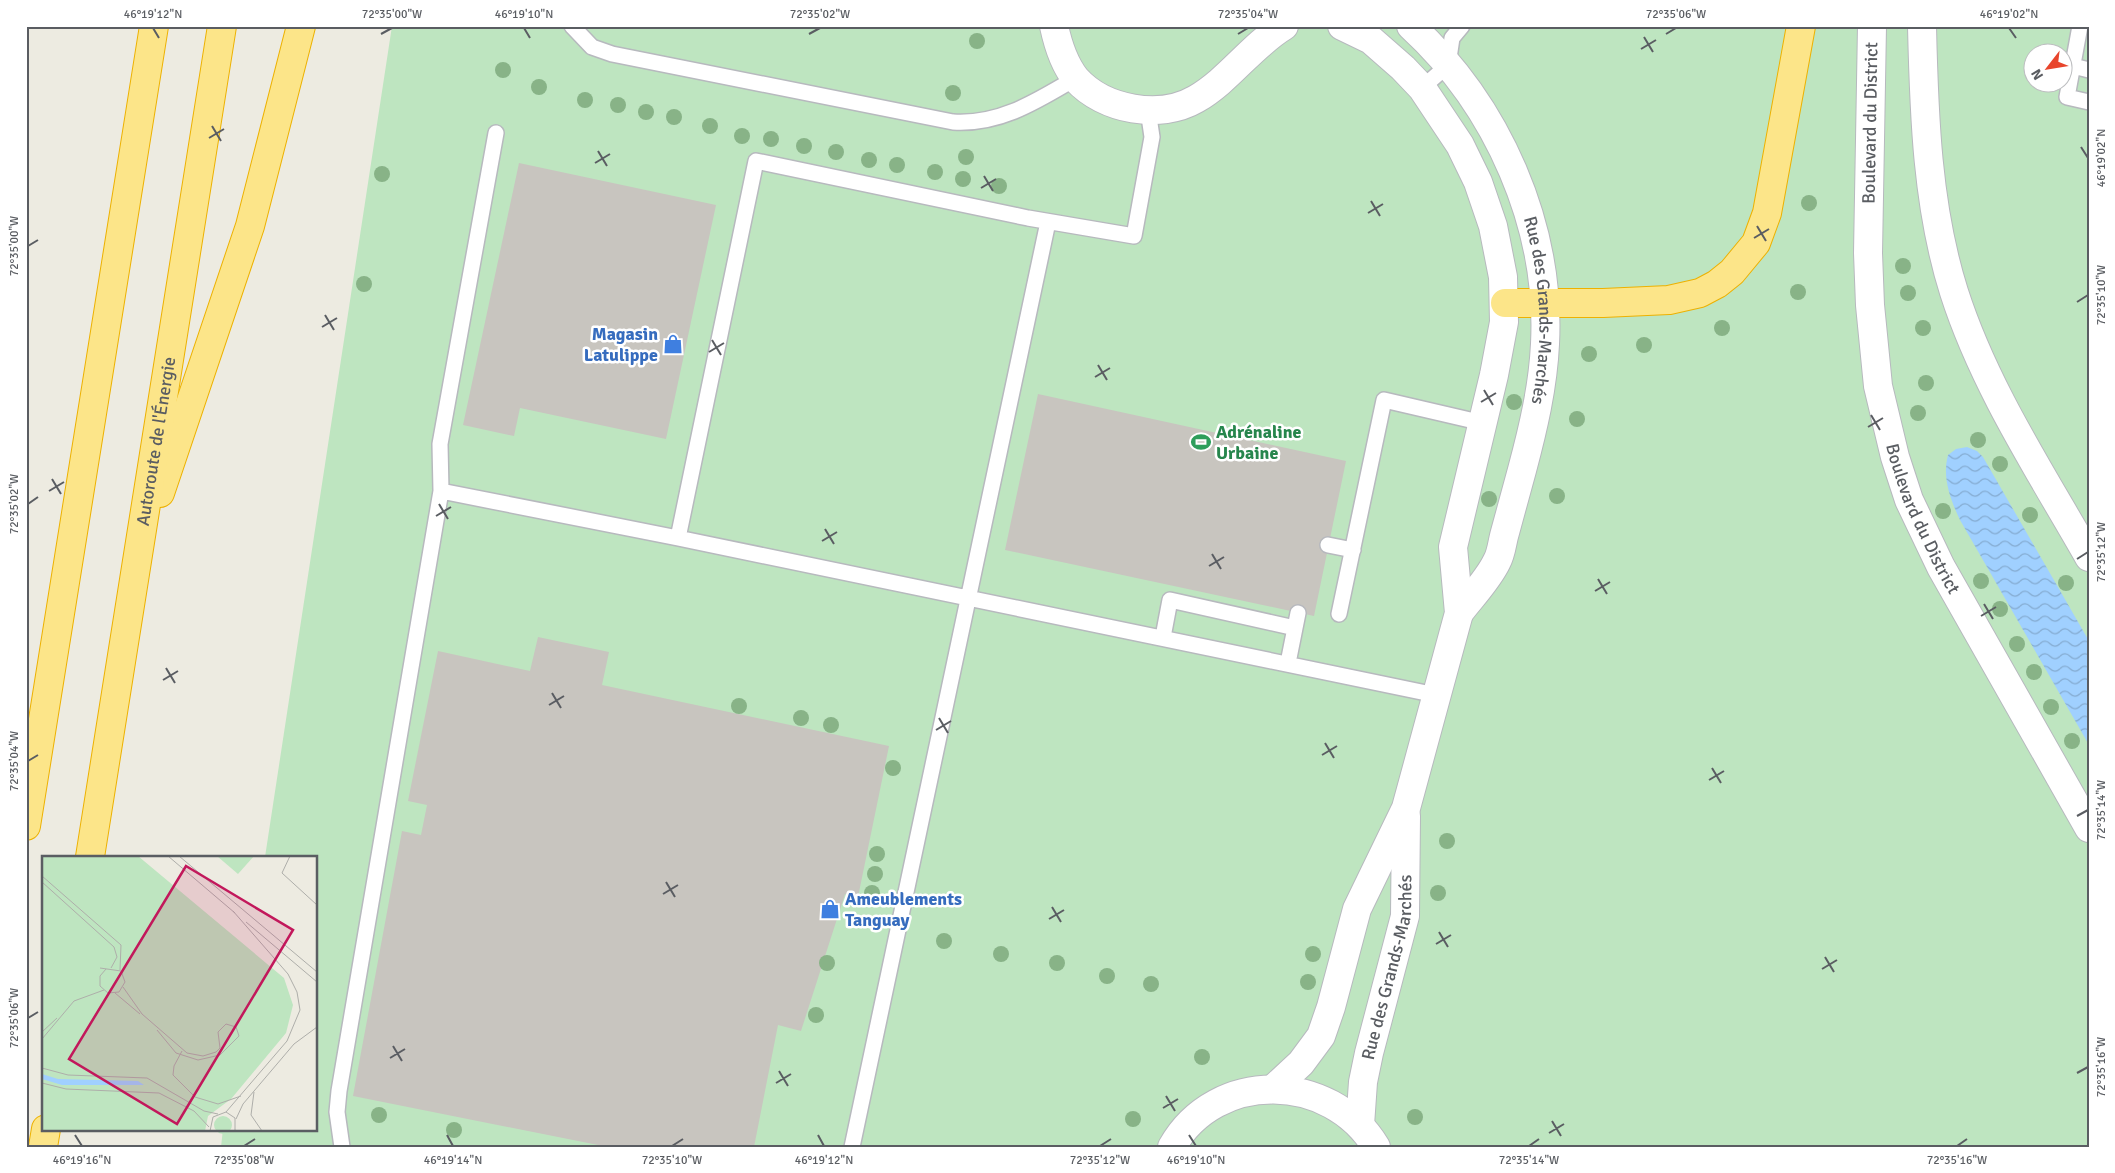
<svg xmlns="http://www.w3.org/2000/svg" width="2115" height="1173" font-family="Signika,sans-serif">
<defs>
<pattern id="water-waves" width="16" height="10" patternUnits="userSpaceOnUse" patternTransform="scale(1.25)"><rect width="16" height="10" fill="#a0d0ff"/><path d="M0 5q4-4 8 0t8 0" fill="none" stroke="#85acd2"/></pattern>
</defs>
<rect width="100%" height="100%" fill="#edebe1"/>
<path fill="#bee5c0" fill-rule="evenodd" d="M392 26H2089V1147H221L223 1129H316V857H265ZM2032 52H2062V82H2032Z"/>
<path fill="url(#water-waves)" d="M1967 447 1977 451 1983 457 2089 641V745L1960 520C1950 499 1942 477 1948 455L1956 449Z"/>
<path fill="#c8c5bf" d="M519 163 716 205 666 439 520 408 514 436 463 425Z
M1038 394 1346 461 1314 616 1005 550Z
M538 637 609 652 602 685 889 746 858 897 845 894 801 1031 778 1025 754 1147H608L353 1096 402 831 421 835 427 805 408 801 438 651 530 671Z"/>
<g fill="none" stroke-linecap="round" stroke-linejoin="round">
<defs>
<path id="service" d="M572 26 592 47 612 54 953 122C1000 125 1037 101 1076 78
M2080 26 2067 97 2089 102
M2073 66 2089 70
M1422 88 1448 65 1452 38 1462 26
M1148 110 1152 137 1134 236 1028 218 756 161 678 538 1436 695
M441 491 678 538
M1328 545 1353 550
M1339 614 1384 400 1483 423
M1163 637 1170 600 1295 628
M1288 663 1298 613
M342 1147 337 1112 339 1091 441 491 440 444 496 133
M852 1147 1048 222"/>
<g id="minor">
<path d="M1054 26C1058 45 1064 64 1076 79 1104 110 1160 120 1196 99 1229 80 1251 46 1284 26"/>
<path id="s1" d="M1411 26C1498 106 1551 226 1545 344 1543 387 1533 429 1522 470 1516 492 1510 514 1504 536 1502 544 1501 554 1497 561 1488 580 1471 597 1459 613"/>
<path d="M1273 1089 1301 1063 1321 1036 1331 1007 1357 909 1406 808 1459 613 1453 547 1494 375 1504 322 1503 277 1493 226 1478 182 1460 145 1422 88 1403 68 1371 40 1342 26"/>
<path id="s2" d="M1360 1125 1363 1082 1369 1053 1405 916 1406 816"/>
<path d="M1172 1147C1216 1069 1331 1072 1376 1147"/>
</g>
<g id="tertiary">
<path id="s3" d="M1872 26 1868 253 1870 305 1878 386 1895 457 1909 500 1941 567 2089 828"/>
<path d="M1922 26C1924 114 1927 207 1954 292 1984 386 2040 471 2089 557"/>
</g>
<g id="motorway">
<path d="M1505 303H1603L1669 300 1700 293 1717 284 1732 272 1756 243 1767 213 1801 26"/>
<path d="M160 493 250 226 301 26"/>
<path d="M26 826 154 26"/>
<path id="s4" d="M90 857 222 26"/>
<path d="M43 1147 46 1129"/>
</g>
</defs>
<use href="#service" stroke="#b7b9be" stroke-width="18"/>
<use href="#minor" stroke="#b7b9be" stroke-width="30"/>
<use href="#tertiary" stroke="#b7b9be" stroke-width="30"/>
<use href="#motorway" stroke="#edb101" stroke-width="30"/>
<use href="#service" stroke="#fff" stroke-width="15"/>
<use href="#minor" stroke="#fff" stroke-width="28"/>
<use href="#tertiary" stroke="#fff" stroke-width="28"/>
<use href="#motorway" stroke="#fce589" stroke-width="28"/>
</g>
<g fill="#88b387">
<circle cx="977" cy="41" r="8"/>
<circle cx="503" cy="70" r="8"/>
<circle cx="539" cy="87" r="8"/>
<circle cx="953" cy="93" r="8"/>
<circle cx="585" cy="100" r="8"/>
<circle cx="618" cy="105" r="8"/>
<circle cx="646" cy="112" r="8"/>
<circle cx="674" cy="117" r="8"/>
<circle cx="710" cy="126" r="8"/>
<circle cx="742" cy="136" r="8"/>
<circle cx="771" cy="139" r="8"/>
<circle cx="804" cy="146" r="8"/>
<circle cx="836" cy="152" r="8"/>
<circle cx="966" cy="157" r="8"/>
<circle cx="869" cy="160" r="8"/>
<circle cx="897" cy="165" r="8"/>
<circle cx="935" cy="172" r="8"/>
<circle cx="382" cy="174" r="8"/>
<circle cx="963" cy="179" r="8"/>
<circle cx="999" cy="186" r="8"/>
<circle cx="1809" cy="203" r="8"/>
<circle cx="1903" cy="266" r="8"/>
<circle cx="364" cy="284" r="8"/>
<circle cx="1798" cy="292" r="8"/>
<circle cx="1908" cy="293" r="8"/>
<circle cx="1722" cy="328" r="8"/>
<circle cx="1923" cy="328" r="8"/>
<circle cx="1644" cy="345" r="8"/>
<circle cx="1589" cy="354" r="8"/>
<circle cx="1926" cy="383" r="8"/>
<circle cx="1514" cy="402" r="8"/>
<circle cx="1918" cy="413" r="8"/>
<circle cx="1577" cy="419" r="8"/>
<circle cx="1978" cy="440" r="8"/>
<circle cx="2000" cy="464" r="8"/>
<circle cx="1557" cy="496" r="8"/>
<circle cx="1489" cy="499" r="8"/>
<circle cx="1943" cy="511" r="8"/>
<circle cx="2030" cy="515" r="8"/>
<circle cx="1981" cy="581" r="8"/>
<circle cx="2066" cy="583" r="8"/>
<circle cx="2000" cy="609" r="8"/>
<circle cx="2017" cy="644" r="8"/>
<circle cx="2034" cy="672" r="8"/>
<circle cx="739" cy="706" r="8"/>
<circle cx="2051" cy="707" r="8"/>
<circle cx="801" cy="718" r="8"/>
<circle cx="831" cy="725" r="8"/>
<circle cx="2072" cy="741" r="8"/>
<circle cx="893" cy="768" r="8"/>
<circle cx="1447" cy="841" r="8"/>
<circle cx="877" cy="854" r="8"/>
<circle cx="875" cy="874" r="8"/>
<circle cx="872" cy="893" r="8"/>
<circle cx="1438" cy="893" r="8"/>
<circle cx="944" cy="941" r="8"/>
<circle cx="1001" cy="954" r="8"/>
<circle cx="1313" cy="954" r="8"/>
<circle cx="827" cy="963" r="8"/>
<circle cx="1057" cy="963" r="8"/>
<circle cx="1107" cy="976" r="8"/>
<circle cx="1308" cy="982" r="8"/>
<circle cx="1151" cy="984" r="8"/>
<circle cx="816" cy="1015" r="8"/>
<circle cx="1202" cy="1057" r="8"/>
<circle cx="379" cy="1115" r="8"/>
<circle cx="1415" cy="1117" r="8"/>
<circle cx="1133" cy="1119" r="8"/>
<circle cx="454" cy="1130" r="8"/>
</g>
<path fill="none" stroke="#5a5d62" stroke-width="2" d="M153 28 159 38M524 28 530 38M2009 28 2016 38M381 34 392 28M809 34 820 28M1238 34 1248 28M1666 34 1676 28M1644 37 1653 52M1641 49 1656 40M212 126 221 141M209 138 224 129M2081 147 2088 158M598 151 607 166M595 163 610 154M984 176 993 191M981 188 996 179M1371 201 1380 216M1368 213 1383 204M1757 226 1766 241M1754 238 1769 229M28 246 38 240M2077 302 2088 295M325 315 334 330M322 327 337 318M712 340 721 355M709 352 724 343M1098 365 1107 380M1095 377 1110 368M1484 390 1493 405M1481 402 1496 393M1871 415 1880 430M1868 427 1883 418M52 479 61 494M49 491 64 482M28 504 38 497M439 504 448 519M436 516 451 507M825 529 834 544M822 541 837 532M1212 554 1221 569M2077 559 2088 552M1209 566 1224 557M1598 579 1607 594M1595 591 1610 582M1984 604 1993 619M1981 616 1996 607M166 668 175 683M163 680 178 671M552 693 561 708M549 705 564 696M939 718 948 733M936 730 951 721M1325 743 1334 758M1322 755 1337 746M28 761 38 755M1712 768 1721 783M1709 780 1724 771M2077 816 2088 810M666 882 675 897M663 894 678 885M1052 907 1061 922M1049 919 1064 910M1439 932 1448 947M1436 944 1451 935M1825 957 1834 972M1822 969 1837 960M28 1018 38 1012M393 1046 402 1061M390 1058 405 1049M779 1071 788 1086M2077 1073 2088 1067M776 1083 791 1074M1166 1096 1175 1111M1163 1108 1178 1099M1552 1121 1561 1136M1549 1133 1564 1124M75 1135 82 1146M447 1135 453 1146M818 1135 824 1146M1189 1135 1196 1146M244 1146 255 1139M672 1146 683 1139M1100 1146 1111 1139M1529 1146 1539 1139M1957 1146 1967 1139"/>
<defs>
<symbol id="shop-bare" viewBox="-9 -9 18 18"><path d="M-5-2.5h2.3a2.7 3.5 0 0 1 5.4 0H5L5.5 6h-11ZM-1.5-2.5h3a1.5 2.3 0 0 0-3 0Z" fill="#3f7fe0" stroke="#fff" stroke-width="2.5" paint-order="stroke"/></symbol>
<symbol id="stadium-bare" viewBox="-9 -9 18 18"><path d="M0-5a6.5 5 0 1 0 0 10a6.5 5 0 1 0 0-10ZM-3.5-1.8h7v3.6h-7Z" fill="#2e9e5b" stroke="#fff" stroke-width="2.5" paint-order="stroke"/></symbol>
</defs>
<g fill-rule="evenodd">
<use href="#shop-bare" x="659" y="330" width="28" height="28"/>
<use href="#stadium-bare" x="1187" y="428" width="28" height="28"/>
<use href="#shop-bare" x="816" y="895" width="28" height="28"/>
</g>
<g text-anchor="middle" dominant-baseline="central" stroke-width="5" stroke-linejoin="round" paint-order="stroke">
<g font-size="18" fill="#5a5d62" stroke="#fff">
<text transform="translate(1870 123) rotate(-89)">Boulevard du District</text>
<text stroke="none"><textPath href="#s1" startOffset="322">Rue des Grands-Marchés</textPath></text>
<text stroke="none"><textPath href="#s4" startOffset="421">Autoroute de l'Énergie</textPath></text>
<text stroke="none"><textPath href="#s3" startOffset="501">Boulevard du District</textPath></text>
<text stroke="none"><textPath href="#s2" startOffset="161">Rue des Grands-Marchés</textPath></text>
</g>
<g font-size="18" font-weight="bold" fill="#366cbe" stroke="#fff" text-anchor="end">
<text x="658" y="334">Magasin<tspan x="658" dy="21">Latulippe</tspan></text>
<text x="845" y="899" text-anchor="start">Ameublements<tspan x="845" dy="21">Tanguay</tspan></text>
</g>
<g font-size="18" font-weight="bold" fill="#27864d" stroke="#fff" text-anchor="start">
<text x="1216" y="432">Adrénaline<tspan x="1216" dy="21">Urbaine</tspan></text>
</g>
</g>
<g transform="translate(42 856)">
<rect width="275" height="275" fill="#edebe1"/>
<path d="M0 0H96L242 122 251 149 244 177 189 243 166 260 163 275H0ZM172 269a9 9 0 1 1 18 0a9 9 0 1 1-18 0Z" fill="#bee5c0"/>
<path d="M175 0H212L196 18Z" fill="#bee5c0"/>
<path d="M0 218 16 223 96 225 102 229H20L0 223Z" fill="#a0d0ff"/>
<path fill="none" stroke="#aeaeaa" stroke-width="1" d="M126 0 193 57M137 0 275 116M248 0 240 17 275 49M0 20 79 89 78 114M0 26 72 91 75 101 69 112M204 66 275 126M58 112 79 115 83 126 77 136 66 137 58 130V120L64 113M81 131 100 158 145 197 161 200 174 196 178 192 176 176 184 168 194 171 197 180 178 199 156 204 134 197 115 174M73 137 98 158M0 176 15 162M0 183 32 145 62 134M140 195 132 210 131 219 153 241 176 248 199 240M0 212 26 219 105 222 162 255 176 258M0 227 24 233 117 237 152 255 167 271M212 236 209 259 220 275M184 256 245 185 258 154 255 136 246 118 191 55M194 263 201 248 252 188 275 171M168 275 171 261 184 256 193 262V275"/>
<path fill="#c2185b" fill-opacity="0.15" stroke="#c2185b" stroke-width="2.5" d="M144 10 251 74 135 268 27 203Z"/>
<rect width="275" height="275" fill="none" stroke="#5a5d62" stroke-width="2.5"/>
</g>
<rect width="2115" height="1173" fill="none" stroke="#ffffff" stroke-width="55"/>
<g transform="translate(2048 68) rotate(239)"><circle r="24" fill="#ffffff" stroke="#bdbec0"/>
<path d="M0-4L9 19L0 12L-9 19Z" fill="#e8452c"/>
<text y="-8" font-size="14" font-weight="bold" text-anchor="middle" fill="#5a5d62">N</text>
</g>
<rect x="28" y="28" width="2060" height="1118" fill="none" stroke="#5a5d62" stroke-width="2"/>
<g font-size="12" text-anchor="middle" fill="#5a5d62">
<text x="153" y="18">46°19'12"N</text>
<text x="392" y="18">72°35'00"W</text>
<text x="524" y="18">46°19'10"N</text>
<text x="820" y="18">72°35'02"W</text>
<text x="1248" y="18">72°35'04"W</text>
<text x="1676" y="18">72°35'06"W</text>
<text x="2009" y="18">46°19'02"N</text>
<text transform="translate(2101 158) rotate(-90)" y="4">46°19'02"N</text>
<text transform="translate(14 246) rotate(-90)" y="4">72°35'00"W</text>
<text transform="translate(2101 295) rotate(-90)" y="4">72°35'10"W</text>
<text transform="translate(14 504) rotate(-90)" y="4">72°35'02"W</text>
<text transform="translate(2101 552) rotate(-90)" y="4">72°35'12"W</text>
<text transform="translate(14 761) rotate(-90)" y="4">72°35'04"W</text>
<text transform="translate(2101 810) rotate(-90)" y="4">72°35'14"W</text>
<text transform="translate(14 1018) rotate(-90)" y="4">72°35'06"W</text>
<text transform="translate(2101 1067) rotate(-90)" y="4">72°35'16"W</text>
<text x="82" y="1164">46°19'16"N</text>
<text x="244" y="1164">72°35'08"W</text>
<text x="453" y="1164">46°19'14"N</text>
<text x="672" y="1164">72°35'10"W</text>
<text x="824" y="1164">46°19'12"N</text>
<text x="1100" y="1164">72°35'12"W</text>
<text x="1196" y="1164">46°19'10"N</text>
<text x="1529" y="1164">72°35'14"W</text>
<text x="1957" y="1164">72°35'16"W</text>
</g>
</svg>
